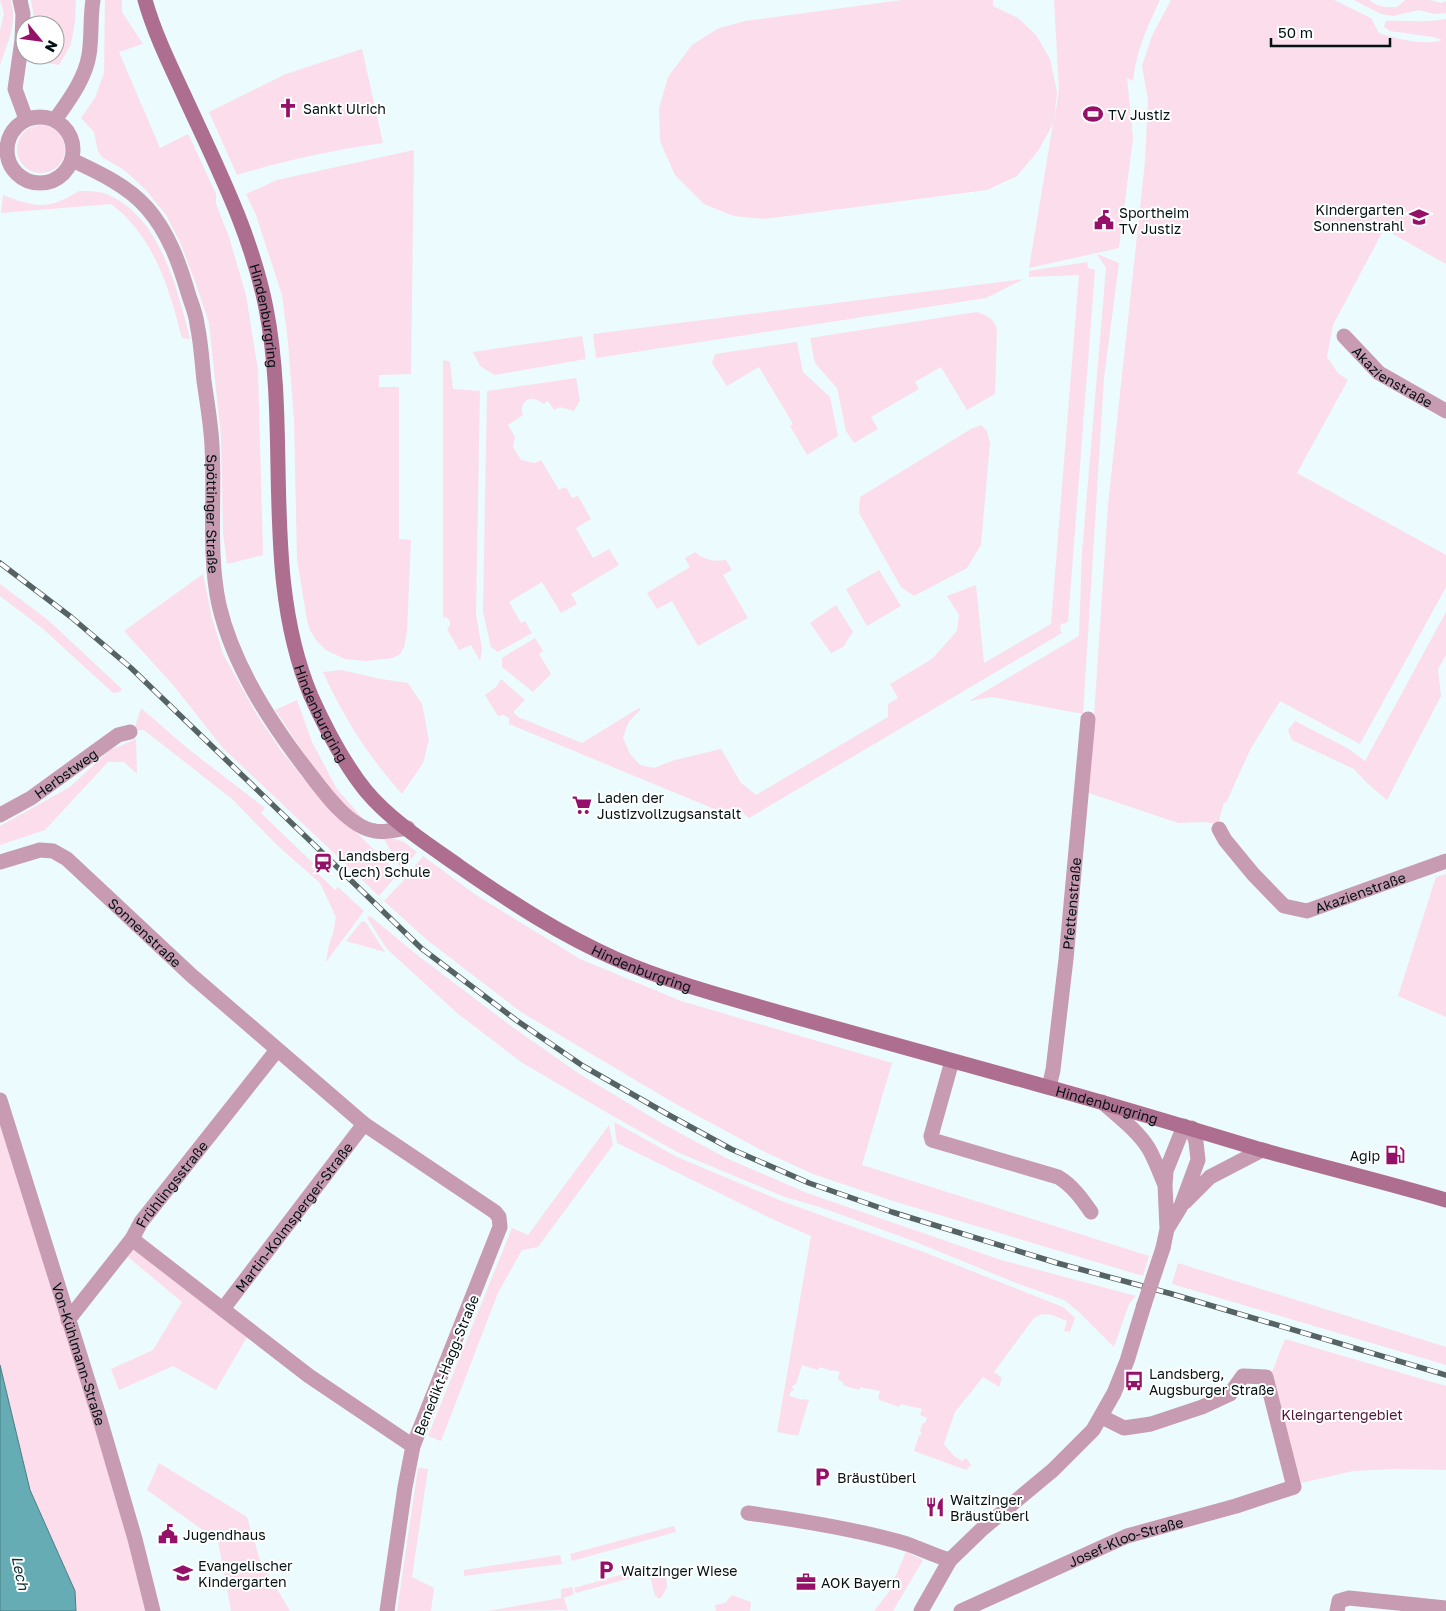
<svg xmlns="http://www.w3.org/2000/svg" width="1446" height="1611" font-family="'Golos Text',sans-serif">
<rect width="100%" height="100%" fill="#ecfbfd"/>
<path fill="#fbddeb" d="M0 0H11C18 23 7 43 0 65V31L4 13Z
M31 0H76L75 21 71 44 59 65 36 61V55H55V25H35Z
M105 0H122V12L143 44 119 52 160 148 188 134 192 142 216 194V204L229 237 246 295 258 370 263 555 227 564 223 533 221 436 209 323 196 284 180 242 166 215 145 189 124 170 102 157 98 151 94 132 81 118 95 98 104 73Z
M902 0H993V6L1018 18 1036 35 1050 59 1057 92 1054 122 1059 90 1054 0H1160C1147 27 1136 52 1133 81L1127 78 1133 138 1119 248 1029 268 1053 124 1038 151 1017 176 987 190 764 219 734 216 704 204 675 175 660 141 659 109 668 77 692 45 717 29 745 21Z
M1171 0H1334L1371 18 1379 33C1396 39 1425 46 1442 40L1433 37 1390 31 1384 27 1386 21C1406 20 1426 23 1446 19V264L1384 229 1333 325 1327 357 1338 373 1348 380 1297 473 1446 555V587L1360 744 1280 701 1250 750 1226 803 1224 802 1218 824 1204 822 1178 823 1089 793 1108 505 1145 162 1148 100 1142 66 1152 36Z
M1354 0H1370C1376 7 1388 8 1397 7L1405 0H1430L1441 3 1446 1V13L1434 14 1419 10 1393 16 1381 14Z
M362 49 383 143C334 150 285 160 237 175L209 112 286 74Z
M17 149a24 24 0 1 1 48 0a24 24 0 1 1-48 0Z
M414 150 411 374 379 375V387H399V539L411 540 407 632 404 647 400 654 393 658 366 661 345 659 326 650 316 640 310 630 307 620 297 559 294 420 288 342 282 295 256 215 246 194 277 180Z
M79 191C89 191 98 191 106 194 159 214 178 290 190 339L182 338C169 288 154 236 111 204L1 213 3 195C37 208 48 210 79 191Z
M1097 254 1119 263 1104 378 1083 714 992 697 969 701 1079 636 1082 553 1106 268Z
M1087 262 1088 268 1095 270 1068 622 1061 624 1060 630 1062 633 749 818 743 813 738 815 736 818 509 724V718L504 715 498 716 485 695 496 687 501 679 525 700 513 712 518 717 582 743 639 708 641 709 628 723 623 738 630 754 640 765 654 768 675 760 721 749 741 783 756 795 888 717V704L898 698 890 684 932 659 957 631 959 615 947 596 976 585 984 663 1051 624 1079 275 1029 277V271Z
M1024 279 986 298 596 358 593 334Z
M977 312C988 316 993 318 997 329L995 394 967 410 941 367 915 382 919 389 871 417 878 429 854 443 846 431 837 388 815 363 810 338Z
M582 336 586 359 495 375 480 366 473 352Z
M797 342 803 372 830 397 838 436 807 455 790 426 793 424 759 367 727 386 712 363 715 354Z
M443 360 450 362 453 389 480 391 476 614 482 649 480 661 471 645 459 650 447 629 450 626V621L446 617 443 618Z
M576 378 580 400 574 411 560 407 554 410 548 401 543 404C532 393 518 401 523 415L508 425 515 437 513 447 521 460 535 463 541 460 559 490 566 487 572 498 578 496 591 519 576 528 593 558 609 549 619 565 571 594 577 604 561 613 542 582 509 602 521 623 525 621 532 633 498 652 491 647 483 612 487 391Z
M981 425 987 431 990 443 981 545 967 568 914 596 901 587 859 513 860 497 971 429Z
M695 552C705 560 714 562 726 560L732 570 723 575 748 618 698 646 672 601 657 609 647 593 690 567 685 558Z
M879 570 901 606 867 626 846 589Z
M203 574 212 618 223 654 257 715 282 752 316 793 397 872 398 874 379 896 222 747 174 686 124 631Z
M0 584 48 620 122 689 120 692 113 693 42 628 0 596Z
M836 605 853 632 843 647 831 653 810 623Z
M1446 612V655L1438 669 1441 696 1387 800 1367 783 1354 769 1292 740 1288 730 1295 721 1349 749 1365 761Z
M535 638 543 651 539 654 551 674 533 692 502 667V658Z
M341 670 381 679 408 683 422 704 429 740 423 763 402 794C368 756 344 718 323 672Z
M297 700 312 742 337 789 371 828C343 818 293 736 275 710Z
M141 708 187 748 265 808 261 813 313 863 311 867 335 890 338 887 364 911 326 962 329 945 333 933 336 917 320 883 278 846 232 799 144 730H134Z
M136 739 137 774 124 762H108L45 830 0 845V826L70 787 110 750Z
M382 835 404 842 417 852 402 871Z
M423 856 476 895 580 959 681 1001 892 1063 862 1165 1149 1256 1143 1276 893 1201 813 1174 767 1153 674 1103 521 1012 427 940 384 901 404 880Z
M1446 874V1017L1398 996 1436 877Z
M370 916 416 954 511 1026 578 1073 663 1124 726 1158 807 1193 1001 1260 1136 1296 1129 1304 1114 1347 1079 1312 1064 1300 1016 1283 916 1242 817 1206 785 1197 677 1152 611 1115 521 1062 457 1013 387 949 367 918Z
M362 921 363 922 365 921 385 952 346 941Z
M0 1117 94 1417 148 1611H76L75 1591 30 1490 0 1365Z
M614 1122 677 1157 784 1202 926 1253 1063 1307 1075 1318 1070 1332 1064 1331 1067 1321 1052 1315 1042 1314 1034 1318 994 1372 1002 1378 999 1387 983 1377 955 1412 944 1444 954 1456 962 1461 966 1458 971 1465 966 1470 914 1451 919 1436 922 1434 920 1431 923 1423H925L927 1418 920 1415 922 1409 901 1404 899 1407 880 1400 878 1398 880 1391 860 1387 859 1390 843 1385V1382L840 1381 838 1379 840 1372 833 1370 832 1371 820 1367 818 1370 802 1365 796 1384 792 1386 794 1391H791L789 1396 802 1400 803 1399 809 1400 798 1436 777 1432 811 1236 772 1219 617 1143Z
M609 1125 613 1145 538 1247 522 1250 498 1293 441 1441 428 1436 512 1228 528 1235Z
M134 1248 247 1337 216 1390 173 1366 119 1390 111 1369 153 1350 182 1302 128 1257Z
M1178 1263 1446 1347V1365L1172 1284Z
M1285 1339 1446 1386V1470L1395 1469 1353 1471 1301 1483 1272 1372Z
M159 1463 247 1517 260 1560 290 1611H231L218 1541 147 1490Z
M418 1468 428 1469 412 1577 434 1588 431 1611H397Z
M674 1526 676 1532 572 1561 570 1554Z
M906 1552 923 1560 893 1611H874L889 1592Z
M560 1555 562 1564 464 1576V1570Z
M648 1567 659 1569 666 1576 667 1588 660 1599 655 1596 649 1573 576 1593 574 1588Z
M572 1587 574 1594 564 1598 568 1611 563 1610 488 1611 561 1598V1589Z
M732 1595 751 1602 750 1611H716L715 1605 725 1603Z"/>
<path fill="#65acb5" stroke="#487e84" d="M0 1365 30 1490 75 1591 76 1611H0Z"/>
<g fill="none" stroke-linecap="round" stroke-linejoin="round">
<g stroke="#c79bb1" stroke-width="15">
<path d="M20 0 23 14 22 40 15 89 26 119"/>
<circle cx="40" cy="150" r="33"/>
<path d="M55 120C69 100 85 79 89 55 92 37 90 18 93 0"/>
<path id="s1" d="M72 160C98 172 128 186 147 208 169 233 180 265 189 296 192 305 196 314 197 324 201 342 202 362 204 381 207 402 211 424 212 446 215 497 208 554 219 605 233 665 269 721 307 770 323 791 348 827 375 831 385 833 398 829 408 828"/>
<path id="s2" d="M1344 336 1379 373 1446 411"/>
<path id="s3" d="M0 815 31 798 118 735 130 732"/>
<path id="s4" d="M1219 829 1225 840 1253 874 1284 906 1307 911 1446 861"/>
<path id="s5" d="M0 862 40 850 53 851 67 859 191 975 364 1124 495 1212 499 1217 500 1227 413 1446 309 1376 132 1239"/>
<path d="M952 1061 931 1136 932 1140 1058 1177C1072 1185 1082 1199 1091 1212"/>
<path id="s6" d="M1049 1087 1053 1070 1066 959 1088 719"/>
<path id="s7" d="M0 1100 99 1416 135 1539 153 1611"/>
<path id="s8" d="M223 1309 364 1124"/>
<path id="s9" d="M68 1320 132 1239 141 1222 277 1050"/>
<path d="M748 1513C799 1520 857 1529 907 1544 922 1549 935 1556 950 1560"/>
<path d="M387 1611 405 1487 413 1446"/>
<path id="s10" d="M961 1611 1127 1536 1236 1506 1294 1487 1266 1377 1243 1376 1230 1394 1202 1407 1151 1424 1124 1428 1102 1417"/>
<path d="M1337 1611 1339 1601 1349 1598 1446 1608"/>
</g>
<path stroke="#c79bb1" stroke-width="15" d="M1102 1102C1119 1117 1137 1130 1149 1149 1155 1160 1160 1173 1165 1185
M1185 1202 1210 1177 1262 1150
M1167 1229 1181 1206 1198 1160 1196 1142 1192 1128
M1163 1248 1167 1229 1165 1185 1166 1171 1184 1126
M921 1611 950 1560 981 1530 1053 1470 1093 1430 1114 1393 1127 1361 1144 1305"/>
<path stroke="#ad6e8f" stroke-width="15" id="s11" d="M145 0C154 32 169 63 183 93 215 163 251 232 266 308 291 435 260 574 311 696 325 727 345 765 366 791 391 821 429 845 460 867 509 901 561 935 616 959 671 983 730 998 788 1015 872 1039 956 1062 1040 1085 1114 1105 1188 1128 1262 1150 1323 1167 1385 1182 1446 1200"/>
<defs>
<path id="rail" d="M0 563 71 617 131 668 421 948 516 1020 583 1066 667 1114 731 1149 809 1183 892 1212 1057 1263 1172 1294 1446 1375"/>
</defs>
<use href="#rail" stroke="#556365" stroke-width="5.5"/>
<use href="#rail" stroke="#fff" stroke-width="4" stroke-dasharray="11" stroke-linecap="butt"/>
<path stroke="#c79bb1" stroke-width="15" d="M1144 1305 1163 1248"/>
</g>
<defs>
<symbol id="church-bare" viewBox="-9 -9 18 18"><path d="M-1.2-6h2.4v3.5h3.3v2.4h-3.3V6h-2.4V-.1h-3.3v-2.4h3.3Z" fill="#951068" stroke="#fff" stroke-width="2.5" paint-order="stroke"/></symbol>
<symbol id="stadium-bare" viewBox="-9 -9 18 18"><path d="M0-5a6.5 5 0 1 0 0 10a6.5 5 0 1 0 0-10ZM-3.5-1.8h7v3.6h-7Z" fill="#951068" stroke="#fff" stroke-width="2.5" paint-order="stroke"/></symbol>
<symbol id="school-bare" viewBox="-9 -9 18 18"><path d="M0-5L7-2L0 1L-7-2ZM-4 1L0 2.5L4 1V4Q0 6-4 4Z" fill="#951068" stroke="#fff" stroke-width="2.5" paint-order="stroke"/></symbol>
<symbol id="civic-bare" viewBox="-9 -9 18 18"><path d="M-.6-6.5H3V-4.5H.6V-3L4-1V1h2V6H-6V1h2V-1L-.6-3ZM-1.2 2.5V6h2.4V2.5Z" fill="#951068" stroke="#fff" stroke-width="2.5" paint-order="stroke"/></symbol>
<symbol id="supermarket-bare" viewBox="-9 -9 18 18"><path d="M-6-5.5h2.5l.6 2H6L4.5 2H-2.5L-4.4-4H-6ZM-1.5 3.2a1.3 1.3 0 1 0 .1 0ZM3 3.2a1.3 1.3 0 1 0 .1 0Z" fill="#951068" stroke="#fff" stroke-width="2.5" paint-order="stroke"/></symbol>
<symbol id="station-bare" viewBox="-9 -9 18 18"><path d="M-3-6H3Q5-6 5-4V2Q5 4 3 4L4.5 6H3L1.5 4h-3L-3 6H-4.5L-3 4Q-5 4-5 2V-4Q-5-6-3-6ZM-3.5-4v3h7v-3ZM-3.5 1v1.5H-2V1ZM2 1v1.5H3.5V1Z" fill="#951068" stroke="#fff" stroke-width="2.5" paint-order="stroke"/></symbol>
<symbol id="fuel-bare" viewBox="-9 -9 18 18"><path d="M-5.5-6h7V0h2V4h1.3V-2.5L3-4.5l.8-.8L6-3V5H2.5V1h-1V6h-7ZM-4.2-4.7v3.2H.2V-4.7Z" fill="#951068" stroke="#fff" stroke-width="2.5" paint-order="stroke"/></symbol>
<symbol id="bus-bare" viewBox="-9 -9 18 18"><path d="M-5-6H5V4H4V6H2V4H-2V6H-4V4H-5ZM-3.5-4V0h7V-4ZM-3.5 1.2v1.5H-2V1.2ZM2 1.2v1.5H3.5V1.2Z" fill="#951068" stroke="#fff" stroke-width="2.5" paint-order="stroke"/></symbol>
<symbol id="parking-bare" viewBox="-9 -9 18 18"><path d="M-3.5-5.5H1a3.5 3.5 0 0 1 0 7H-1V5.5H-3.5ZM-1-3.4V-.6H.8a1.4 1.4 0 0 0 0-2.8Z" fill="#951068" stroke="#fff" stroke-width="2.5" paint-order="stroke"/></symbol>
<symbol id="restaurant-bare" viewBox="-9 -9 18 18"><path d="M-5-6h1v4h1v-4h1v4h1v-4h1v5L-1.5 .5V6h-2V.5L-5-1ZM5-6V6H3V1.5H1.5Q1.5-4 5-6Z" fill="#951068" stroke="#fff" stroke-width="2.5" paint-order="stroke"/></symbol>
<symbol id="office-bare" viewBox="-9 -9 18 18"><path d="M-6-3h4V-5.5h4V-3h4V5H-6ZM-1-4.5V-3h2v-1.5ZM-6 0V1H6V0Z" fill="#951068" stroke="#fff" stroke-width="2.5" paint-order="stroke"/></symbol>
</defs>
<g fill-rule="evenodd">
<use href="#church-bare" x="274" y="94" width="28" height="28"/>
<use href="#stadium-bare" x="1079" y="100" width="28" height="28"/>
<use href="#school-bare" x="1405" y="203" width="28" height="28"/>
<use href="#civic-bare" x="1090" y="206" width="28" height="28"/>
<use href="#supermarket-bare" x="568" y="791" width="28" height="28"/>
<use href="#station-bare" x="309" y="849" width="28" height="28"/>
<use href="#fuel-bare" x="1381" y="1141" width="28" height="28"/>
<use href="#bus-bare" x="1120" y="1367" width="28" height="28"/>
<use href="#parking-bare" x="808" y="1463" width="28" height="28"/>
<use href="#restaurant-bare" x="921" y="1493" width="28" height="28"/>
<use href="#civic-bare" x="154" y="1520" width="28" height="28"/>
<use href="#parking-bare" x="592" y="1556" width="28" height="28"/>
<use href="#school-bare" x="169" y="1559" width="28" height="28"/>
<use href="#office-bare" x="792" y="1568" width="28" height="28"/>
</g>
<g text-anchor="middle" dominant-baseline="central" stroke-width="4" stroke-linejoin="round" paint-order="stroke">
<g font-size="14" fill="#041213" stroke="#fff" text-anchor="start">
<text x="303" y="108">Sankt Ulrich</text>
<text x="1108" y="114">TV Justiz</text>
<text x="1404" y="209" text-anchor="end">Kindergarten<tspan x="1404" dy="16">Sonnenstrahl</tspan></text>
<text x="1119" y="212">Sportheim<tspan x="1119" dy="16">TV Justiz</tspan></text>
<text x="597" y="797">Laden der<tspan x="597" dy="16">Justizvollzugsanstalt</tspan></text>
<text x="338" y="855">Landsberg<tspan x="338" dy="16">(Lech) Schule</tspan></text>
<text x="1380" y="1155" text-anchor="end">Agip</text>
<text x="1149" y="1373">Landsberg,<tspan x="1149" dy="16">Augsburger Straße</tspan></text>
<text x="837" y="1477">Bräustüberl</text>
<text x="950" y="1499">Waitzinger<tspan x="950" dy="16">Bräustüberl</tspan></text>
<text x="183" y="1534">Jugendhaus</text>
<text x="198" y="1565">Evangelischer<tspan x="198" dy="16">Kindergarten</tspan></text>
<text x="621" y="1570">Waitzinger Wiese</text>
<text x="821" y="1582">AOK Bayern</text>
</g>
<g font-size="14" fill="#041213" stroke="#fff">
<text stroke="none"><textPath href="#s11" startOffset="339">Hindenburgring</textPath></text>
<text stroke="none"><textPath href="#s2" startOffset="64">Akazienstraße</textPath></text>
<text stroke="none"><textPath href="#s1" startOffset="408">Spöttinger Straße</textPath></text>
<text stroke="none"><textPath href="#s11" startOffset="744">Hindenburgring</textPath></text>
<text stroke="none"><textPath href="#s3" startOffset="78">Herbstweg</textPath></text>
<text stroke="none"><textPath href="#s4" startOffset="181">Akazienstraße</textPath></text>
<text stroke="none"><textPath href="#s6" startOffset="185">Pfettenstraße</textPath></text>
<text stroke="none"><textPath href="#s5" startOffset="178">Sonnenstraße</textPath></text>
<text stroke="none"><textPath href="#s11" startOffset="1164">Hindenburgring</textPath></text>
<text stroke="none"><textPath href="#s11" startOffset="1649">Hindenburgring</textPath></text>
<text stroke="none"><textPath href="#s9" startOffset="171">Frühlingsstraße</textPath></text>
<text stroke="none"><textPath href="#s8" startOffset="116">Martin-Kolmsperger-Straße</textPath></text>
<text stroke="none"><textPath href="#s7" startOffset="266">Von-Kühlmann-Straße</textPath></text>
<text transform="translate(446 1365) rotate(-68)">Benedikt-Hagg-Straße</text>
<text stroke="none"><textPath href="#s10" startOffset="179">Josef-Kloo-Straße</textPath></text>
</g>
<g font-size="14" fill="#521339" stroke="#fff">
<text x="1342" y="1414">Kleingartengebiet</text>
</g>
<g font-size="15" font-style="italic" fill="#0c3135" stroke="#fff">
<text transform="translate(21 1573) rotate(78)">Lech</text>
</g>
</g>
<g transform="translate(40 40) rotate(119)"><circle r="24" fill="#ffffff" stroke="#9ba0a1"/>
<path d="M0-4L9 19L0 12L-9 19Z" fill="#951068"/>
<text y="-8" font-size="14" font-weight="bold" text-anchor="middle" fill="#041213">N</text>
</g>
<path d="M1271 38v8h119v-8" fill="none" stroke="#041213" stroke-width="2.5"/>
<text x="1278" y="38" font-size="15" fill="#041213" stroke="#ffffff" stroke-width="4" paint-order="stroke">50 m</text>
</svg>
